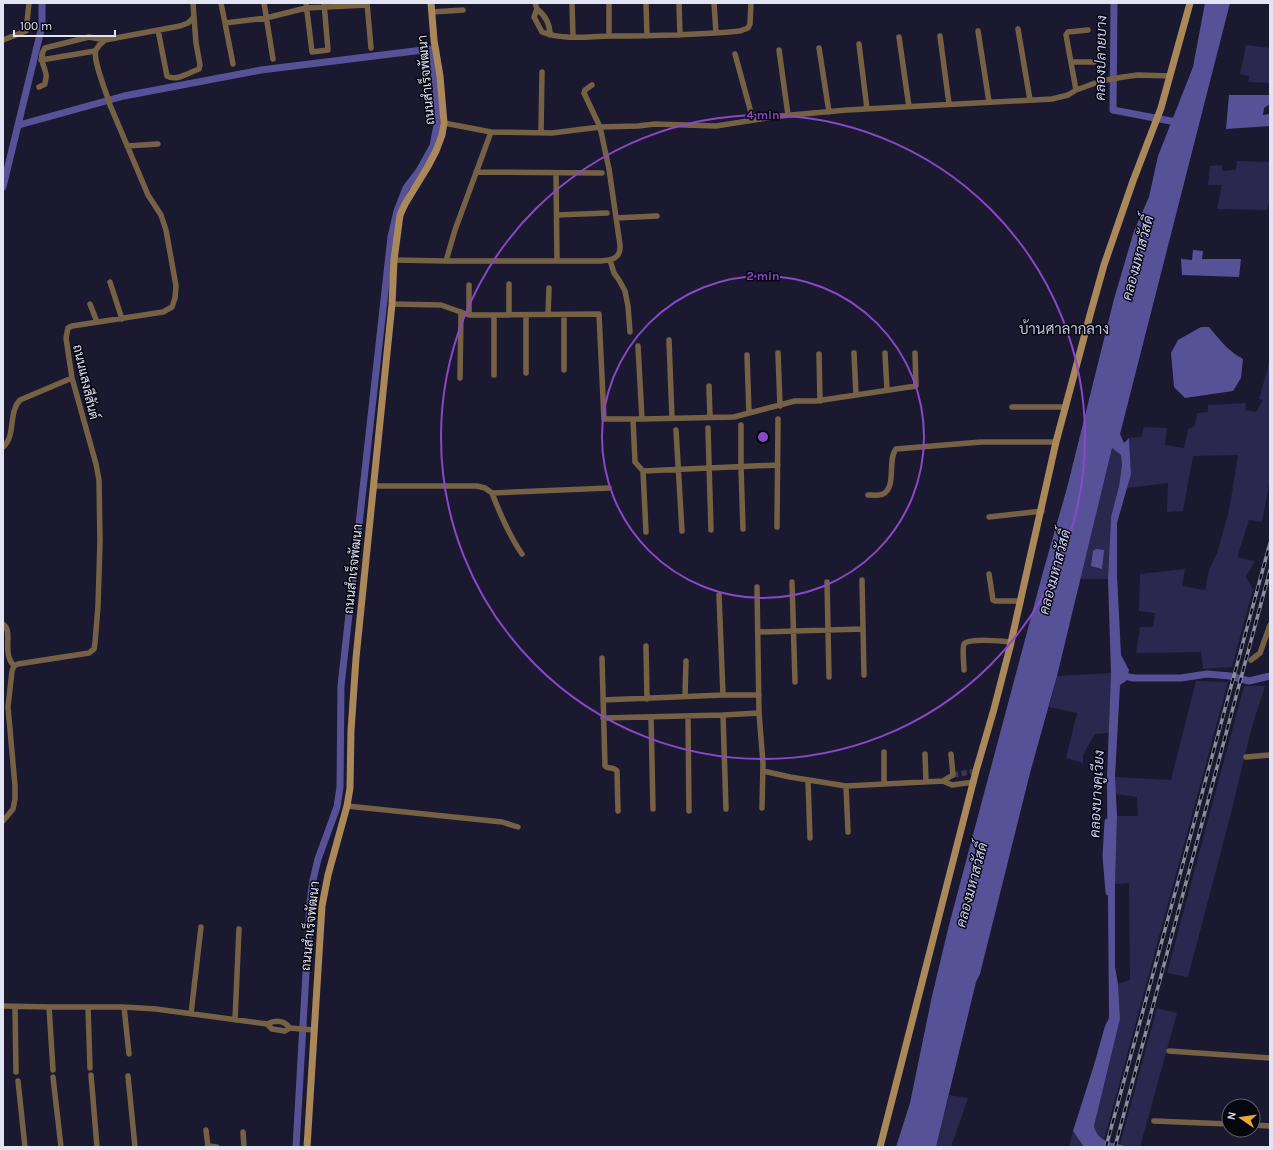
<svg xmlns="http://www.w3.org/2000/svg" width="1273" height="1150" font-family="Karla,Sarabun,sans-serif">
<rect width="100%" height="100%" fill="#1a1930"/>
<path fill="#2a284f" d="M1246 45 1270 48V83L1248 82 1249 76 1240 74Z
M1237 161 1270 162V197L1267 210 1217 209 1222 185H1208L1210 166 1222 165V171L1236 170Z
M1270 360V479L1262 522 1249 520 1237 557 1255 561 1246 577 1253 589 1232 667 1203 669 1201 652 1136 653 1140 627H1153L1155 613 1139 611 1140 574 1185 569 1182 586 1205 590 1209 570 1217 553 1229 511 1238 455 1193 456 1183 511 1167 512 1168 483 1127 488 1131 474 1129 438 1141 437 1144 427 1167 428 1165 445 1184 448 1188 429 1195 426 1197 413 1208 412V405L1246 403 1245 410 1256 412 1263 400 1259 399Z
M1112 448 1121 455 1122 465 1119 486 1111 517 1108 579H1080Z
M1111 673 1109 733 1095 734 1083 755V763L1066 758 1077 713 1049 707 1057 676Z
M1196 681 1228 682 1104 1140 1095 1134 1094 1126 1120 1019 1118 984 1130 980 1129 883 1115 884 1117 816H1138L1137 797 1115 794V777L1171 780Z
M1244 686H1265L1251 730 1230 817 1188 977 1167 973Z
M1157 1008 1177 1013 1140 1147H1129L1120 1144Z
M949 1095 968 1098 951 1147H936Z
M1073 1131 1084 1147H1069Z"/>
<path fill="#575298" d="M1205 3H1230L1120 434 1124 443 1129 438 1131 474 1117 523V575L1121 655 1129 670 1126 681 1120 685 1115 777 1117 816 1115 884V967L1118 984 1120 1019 1094 1126C1098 1144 1114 1142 1129 1147H1084L1073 1131 1094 1065 1105 1026 1109 1018 1107 777 1111 673 1108 579 1111 517 1119 486 1122 465 1121 455 1112 448 1057 676 1030 773 980 974 976 982 936 1147H896L910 1103 932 996 949 925 1043 572 1067 488 1114 299 1134 231 1149 197 1158 156 1193 67Z
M1229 95H1270V104L1264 108 1263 115 1270 114V126L1226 129Z
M1193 250 1203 251 1202 259H1241L1239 277 1182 275 1181 259 1192 260Z
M1201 327H1209C1219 339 1229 352 1243 359L1241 378 1233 391 1185 398 1174 387 1171 353 1178 340Z
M1096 549 1104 550 1102 569 1091 566 1093 551Z"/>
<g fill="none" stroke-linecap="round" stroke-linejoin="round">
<path stroke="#575298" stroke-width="7" d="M1114 3 1113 110 1181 123
M19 125 124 96 261 70 431 49 436 87 437 125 433 146 419 171 406 188 397 211 391 237 341 686 340 787 337 807 318 859 313 880 310 903 296 1147
M3 187 42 26V3
M1119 675 1134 678H1181L1207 674 1230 676 1249 681 1270 676
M1108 822 1106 856 1109 892"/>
<path stroke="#38374d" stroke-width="5.5" stroke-dasharray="5.5 3" stroke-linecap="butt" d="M953 775 976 771"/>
<path stroke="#766145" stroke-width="5.5" d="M221 3 225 23 266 18 306 8 367 5
M264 3 273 59
M306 3 312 52 328 50 324 3
M367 3 371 48
M535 3 537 9 534 17 542 32C562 40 587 37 608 36 652 36 696 35 740 31L748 28 750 24 751 3
M572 3 573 37
M609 3V36
M646 3 647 36
M679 3 680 35
M714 3 716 33
M537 9C546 16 550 24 550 35
M432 12 463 10
M225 23 233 64
M1018 29 1030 100
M158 30 167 76C176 82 190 72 199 69L200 65 196 43 194 17
M978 31 989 102
M940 36 949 104
M899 37 909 107
M3 40 26 31 29 3
M859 44 867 109
M819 48 829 112
M779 50 788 115
M735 54 753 120
M41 60 95 51
M1071 62H1094
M39 87 45 84C45 80 47 77 46 74 44 64 38 58 45 48L89 37 105 40
M1076 90 1066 35 1068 32 1088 30
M444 123 491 132 552 133 600 127 638 126 655 124 716 126 780 116 847 110 1052 99 1068 95 1076 90 1101 81 1123 77 1138 75 1170 76
M541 132 542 72
M127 146 158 144
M476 172 602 173
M556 173 557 261
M557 215 607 213
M616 218 657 216
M394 260 446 261H601C613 260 621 258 620 245L609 169 600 127 584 93 585 90 592 85
M610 260 614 273 619 280 625 291 628 306 630 332
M446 261 455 230 491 132
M110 282 122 319
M509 284V315
M469 285V315
M90 304 97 322
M392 304 441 305 469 315 599 314 604 419H642L734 417 795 401H816L916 386 915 353
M494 315V375
M526 315V373
M548 315 549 288
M669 340 672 418
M638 346 642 419
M778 353 780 406
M854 353 856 395
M885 353 887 390
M819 354 820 401
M747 355 749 413
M564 370V315
M460 378 461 312
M709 386 710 417
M1012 407H1066
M633 419 635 462 643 471 778 465
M741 425V467L743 529
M708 428 711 530
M676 430 682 531
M3 447C16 437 8 412 20 400L72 378
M643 471 646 532
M373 486H477L485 488 492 493 609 488
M492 493C500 514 509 535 522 554
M868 495C872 495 879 496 883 494 897 487 887 460 896 449L981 442H1056
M989 517 1042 511
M777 527 778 419
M989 574 993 600 995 601H1021
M862 580 864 675
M792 582 795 682
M827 582 829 677
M757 587 759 713 763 763 762 808
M719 595 723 695
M3 624C14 631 1 652 14 666
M758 632 863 629
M646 646 647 699
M602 658 605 766C608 769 614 767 617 771L618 811
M1251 660 1260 653 1270 625
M964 670C964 665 962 648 964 644 969 638 1003 641 1011 642
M685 696 686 661
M603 700 723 695H759
M723 715 726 809
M688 716 689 811
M651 717 653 809
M603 718 723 715 759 713
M925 754 926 782
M1246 757 1270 755
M763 771 790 777 846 786 943 781 952 785 974 782
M808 780 810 838
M943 781 951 776 953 775 951 754
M884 784V752
M846 786 848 832
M347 806 502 822 518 827
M3 821 13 809 15 799V786L8 707 12 671 14 666 18 664 89 653 94 649 95 643 98 606 100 541 99 480 96 464 72 378 66 338 68 328 72 326 163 312 172 307 175 298 176 286 166 230 161 215 148 195 110 105C107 94 92 59 96 50 98 46 101 43 105 40L180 26 188 23 194 17 193 3
M3 1006 49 1007H124L156 1009 267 1024 272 1029 285 1031 290 1028 314 1030
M15 1007 16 1072
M49 1007 53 1070
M88 1007 90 1068
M124 1007 129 1054
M191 1014 201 927
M235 1020 239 929
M267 1024C275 1020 284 1020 290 1028
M1169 1051 1270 1058
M91 1075 97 1147
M128 1076 135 1147
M53 1077 61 1147
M18 1081 25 1147
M1154 1121 1229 1124
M1253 1125 1270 1126
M206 1130 208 1147
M243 1132 244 1147
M207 1147 208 1146 217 1147"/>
<path stroke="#aa885a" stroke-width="7" d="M307 1147 322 906 328 875 347 806 350 788 351 731 356 658 392 304 394 260 400 215 405 204 427 168 436 151 442 135 444 123 440 76 434 40 431 3
M880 1147 976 771 994 709 1010 647 1056 442 1090 315 1104 265 1133 181 1161 108 1190 3"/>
<defs>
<path id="rail" d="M1106 1147 1270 543
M1115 1147 1270 570"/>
</defs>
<use href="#rail" stroke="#8c8c9f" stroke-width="3.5"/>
<use href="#rail" stroke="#06060f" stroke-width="2" stroke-dasharray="6" stroke-linecap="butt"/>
</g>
<g fill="none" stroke="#8a47c7" stroke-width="2">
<circle cx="763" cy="437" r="161"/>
<circle cx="763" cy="437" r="322"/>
</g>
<g text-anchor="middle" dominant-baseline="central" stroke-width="3" stroke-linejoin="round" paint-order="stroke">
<g font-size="13" fill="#e2e3f3" stroke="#06060f">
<text transform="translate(426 80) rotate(-95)">ถนนสำเร็จพัฒนา</text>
<text transform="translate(86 382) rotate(77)">ถนนแสงสีสันต์</text>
<text transform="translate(353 569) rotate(-84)">ถนนสำเร็จพัฒนา</text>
<text transform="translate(310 926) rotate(-84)">ถนนสำเร็จพัฒนา</text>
</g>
<g font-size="14" font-style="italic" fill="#cecff7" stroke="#06060f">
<text transform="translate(1101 58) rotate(-89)">คลองปลายบาง</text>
<text transform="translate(1138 258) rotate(-75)">คลองมหาสวัสดิ์</text>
<text transform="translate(1055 572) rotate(-75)">คลองมหาสวัสดิ์</text>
<text transform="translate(1097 794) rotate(-87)">คลองบางคูเวียง</text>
<text transform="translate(972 885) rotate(-75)">คลองมหาสวัสดิ์</text>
</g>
<g font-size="15" fill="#c1c1e0" stroke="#06060f">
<text x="1064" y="329">บ้านศาลากลาง</text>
</g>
</g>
<circle cx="763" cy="437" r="6" fill="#8a47c7" stroke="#06060f" stroke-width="2"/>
<g font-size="12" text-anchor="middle" font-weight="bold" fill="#8a47c7" stroke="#06060f" stroke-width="3" stroke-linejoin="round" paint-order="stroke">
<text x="763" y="119">4 min</text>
<text x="763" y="280">2 min</text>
</g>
<rect width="1273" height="1150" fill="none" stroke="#e2e3f3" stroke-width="8"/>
<g transform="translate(1241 1118) rotate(283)"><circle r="19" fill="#06060f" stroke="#5e5e6a"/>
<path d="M0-3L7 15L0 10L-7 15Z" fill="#eda83c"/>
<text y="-6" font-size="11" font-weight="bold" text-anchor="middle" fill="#e2e3f3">N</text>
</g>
<path d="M14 30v6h101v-6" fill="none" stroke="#e2e3f3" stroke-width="2"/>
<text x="20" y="30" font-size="12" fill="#e2e3f3" stroke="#06060f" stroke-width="3" paint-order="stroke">100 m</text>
</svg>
